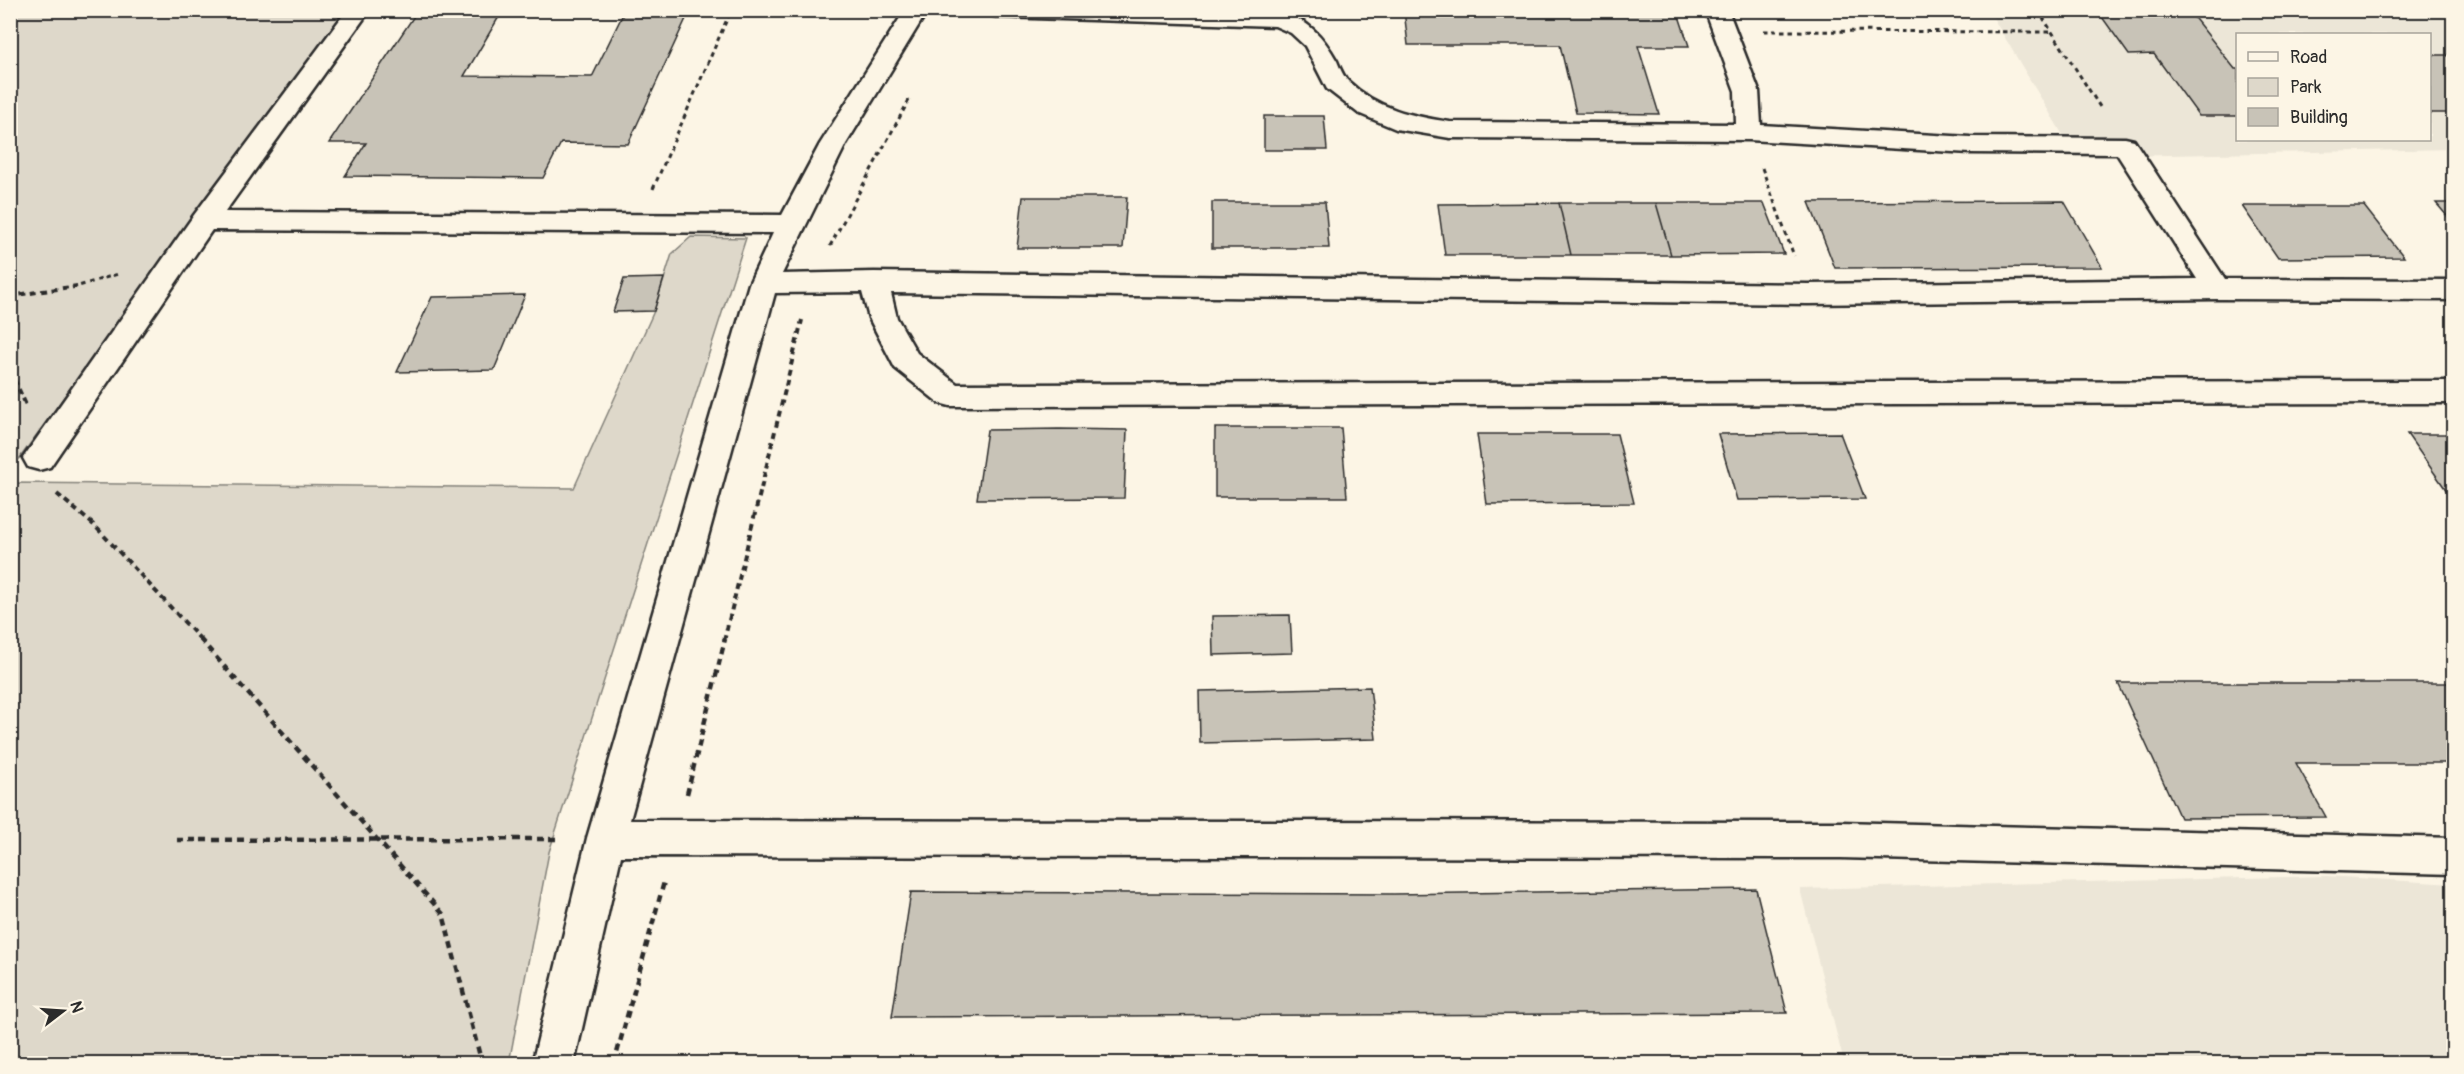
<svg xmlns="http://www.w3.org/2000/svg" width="2464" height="1074" font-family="Pangolin,sans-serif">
<rect width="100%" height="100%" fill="#fcf5e5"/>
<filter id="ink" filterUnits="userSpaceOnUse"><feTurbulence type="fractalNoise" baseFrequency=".0167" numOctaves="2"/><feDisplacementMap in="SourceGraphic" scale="12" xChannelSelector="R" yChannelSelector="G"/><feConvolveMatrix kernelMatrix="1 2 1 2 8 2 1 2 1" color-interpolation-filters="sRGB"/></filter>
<g filter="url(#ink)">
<path fill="#ece6d7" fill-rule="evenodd" d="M1989 11H2453V149L2076 157ZM2238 34H2430V140H2238Z
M2326 876 2453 884V1063H1844L1800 889Z"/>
<path fill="#ded8ca" stroke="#84827a" stroke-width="1.5" d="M11 11H345L11 470Z
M691 237 746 238 549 852 509 1063 11 1064V483L574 488 654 311 672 254Z"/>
<path fill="#c8c3b7" stroke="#2b2b2b" stroke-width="1.5" d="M418 10H503L464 76 592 77 625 10H690L628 144 561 143 543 178 345 176 366 143H329Z
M1404 10H1677L1689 46H1638L1659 114 1576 113 1560 45H1408Z
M2097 10H2188L2235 69H2238V116H2199L2154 54 2129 55Z
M2430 55H2447L2454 62V113H2430Z
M1264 116H1324L1327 150H1264Z
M1023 197H1127L1123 248H1017Z
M2064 201 2102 267 1835 268 1809 202Z
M1212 202H1325L1329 248H1212Z
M1559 203 1571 255H1445L1438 204Z
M1559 203H1656L1671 255H1571Z
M1656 203H1764L1784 254 1671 255Z
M2436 203H2454V224Z
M2242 206H2364L2404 257 2278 258Z
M664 278 654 311 613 312 624 279Z
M525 295 494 370 397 372 432 297Z
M1215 428H1341L1347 497H1215Z
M1059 429 1127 430 1124 498 977 499 987 430Z
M1840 433 1865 499 1737 500 1718 434Z
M1477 434H1617L1634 503 1487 504Z
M2407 434H2454V501Z
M1290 615 1292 653 1213 655 1212 616Z
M2118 683H2454V763H2296L2326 817 2180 818Z
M1370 687 1376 739 1200 743 1199 691Z
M1756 889 1787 1013 892 1017 911 892 1394 894Z"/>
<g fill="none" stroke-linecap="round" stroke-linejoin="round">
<defs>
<path id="minor" d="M347 10H370L225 212 782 215 820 144 905 10H928L846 144 782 274 874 272 1808 284 2197 279 2117 154 1970 153 1749 140 1450 138 1396 129 1358 113 1327 89 1305 46 1291 33 1275 26 998 17 990 15 987 10 1279 12C1308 19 1323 36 1337 61 1340 68 1343 76 1348 81 1377 109 1412 116 1450 122L1736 124 1735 91 1705 10H1728L1759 91 1761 125 1970 137 2125 138 2134 140 2225 279 2454 280V300L2217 299 1808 304 891 293 897 318 917 353 957 384 2454 381V403L950 406 939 403 895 368 869 318 862 292 775 293 630 820 1841 822 2454 838V874L1841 858 621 856 574 1064H532L587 838 749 284 773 233 212 230 50 467 39 470 28 467 23 458 194 215Z"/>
</defs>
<use href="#minor" stroke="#2b2b2b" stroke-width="5"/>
<path stroke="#2b2b2b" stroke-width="3" stroke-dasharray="4.5 4" stroke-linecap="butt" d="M2038 10 2102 110
M1764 31 2051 32
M1762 168 1794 256
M653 189 731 10
M830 246 909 100
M72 288 118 274"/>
<path stroke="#2b2b2b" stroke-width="4" stroke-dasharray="6 4.5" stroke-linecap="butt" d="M10 296 77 286
M10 370 26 405
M57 494 95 526 202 641
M724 641 802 320"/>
<path stroke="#2b2b2b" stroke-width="4.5" stroke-dasharray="7 5" stroke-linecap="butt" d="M200 639 443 914 482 1064
M687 794 725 639
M177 840 560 839
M614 1064 664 882"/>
<use href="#minor" fill="#fcf5e5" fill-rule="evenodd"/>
</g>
</g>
<rect width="2464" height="1074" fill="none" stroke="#fcf5e5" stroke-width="36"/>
<rect x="18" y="18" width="2428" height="1038" fill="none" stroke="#2b2b2b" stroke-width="2" filter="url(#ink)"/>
<rect x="2236" y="33" width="195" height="108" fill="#fcf5e5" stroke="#a8a49b" stroke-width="1.5"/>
<rect x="2248" y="52" width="30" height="9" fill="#fcf5e5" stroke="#a8a49b" stroke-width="1.5"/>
<text x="2290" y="63" font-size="18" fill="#2b2b2b">Road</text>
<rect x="2248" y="78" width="30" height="18" fill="#ded8ca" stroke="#a8a49b" stroke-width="1.5"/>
<text x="2290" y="93" font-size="18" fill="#2b2b2b">Park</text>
<rect x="2248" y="108" width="30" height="18" fill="#c8c3b7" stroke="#a8a49b" stroke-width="1.5"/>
<text x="2290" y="123" font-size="18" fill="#2b2b2b">Building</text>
<g transform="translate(63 1011) rotate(73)" stroke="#fcf5e5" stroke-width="4.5" paint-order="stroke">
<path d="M0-4.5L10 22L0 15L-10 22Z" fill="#2b2b2b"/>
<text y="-9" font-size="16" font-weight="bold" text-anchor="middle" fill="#2b2b2b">N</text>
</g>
</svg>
